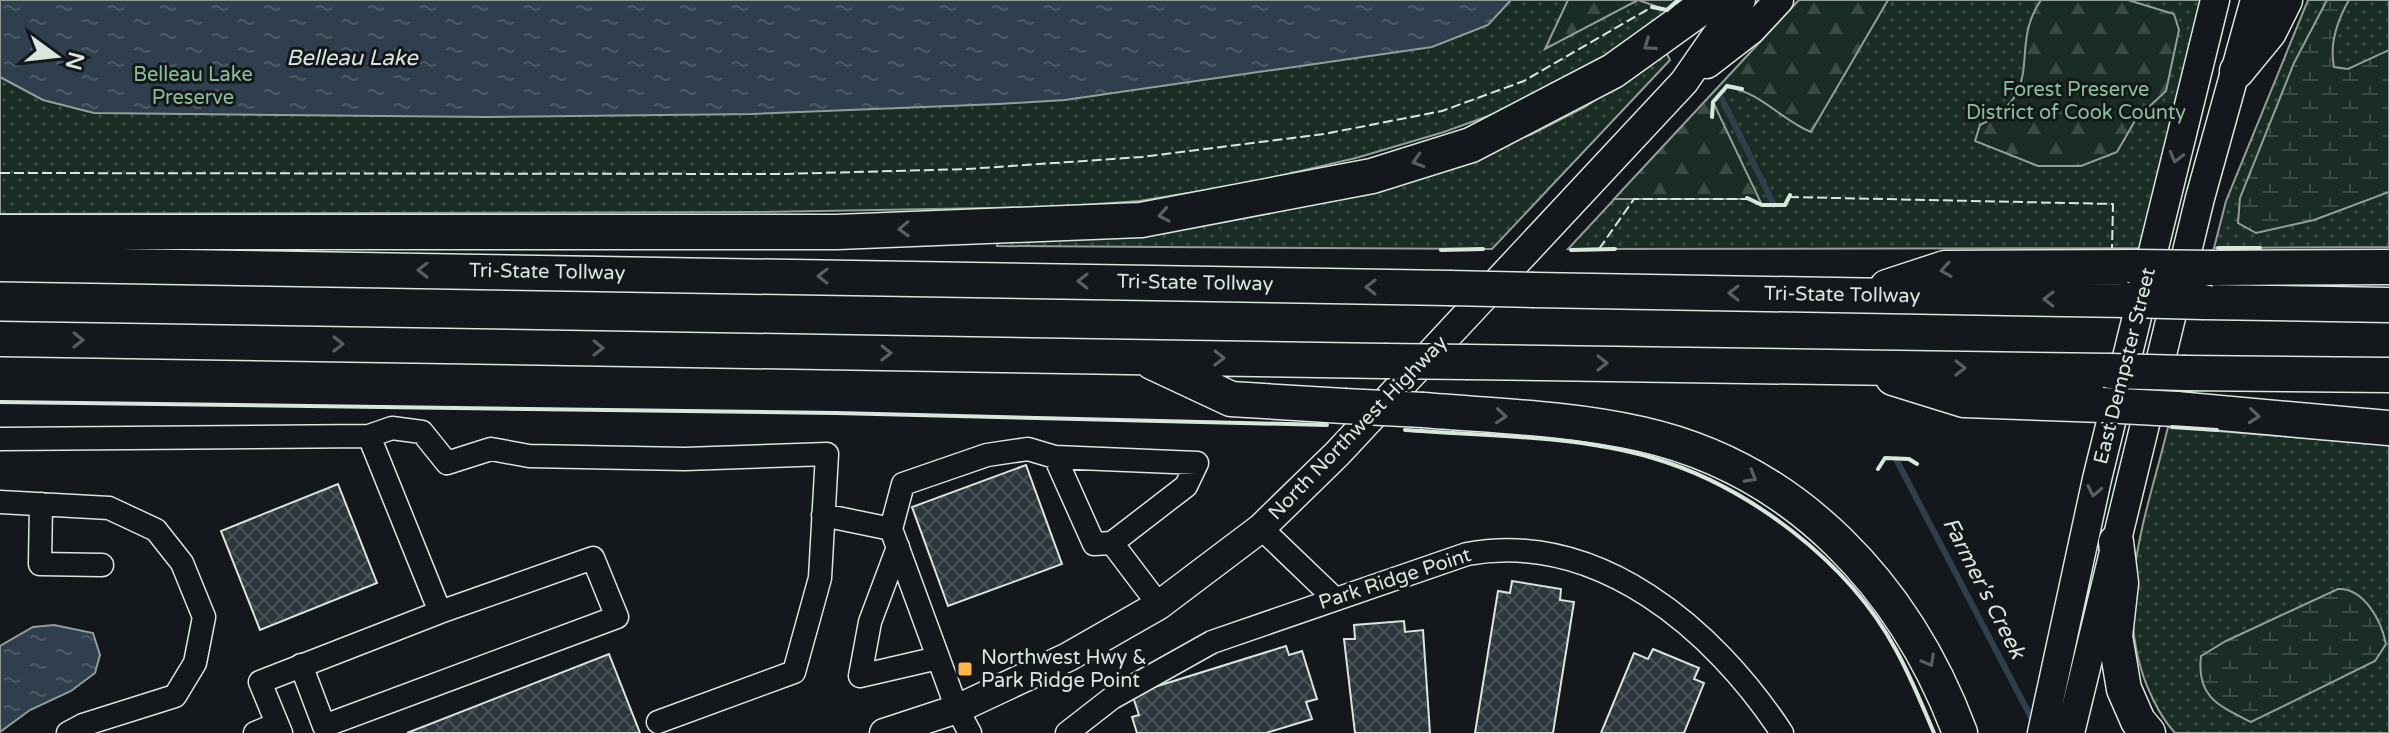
<svg xmlns="http://www.w3.org/2000/svg" width="2389" height="733" font-family="'Varela Round',sans-serif">
<defs>
<pattern id="grass-dots" width="8" height="8" patternUnits="userSpaceOnUse" patternTransform="scale(2)"><rect width="8" height="8" fill="#1a2d24"/><path d="M2 2h.1M6 6h.1" fill="none" stroke="#3b4b43" stroke-width="1.8" stroke-linecap="round"/></pattern>
<pattern id="forest-firs" width="22" height="20" patternUnits="userSpaceOnUse" patternTransform="scale(2)"><rect width="22" height="20" fill="#1a2d24"/><path d="M5 1l3.5 6h-7zM16 11l3.5 6h-7z" fill="#3b4b43"/></pattern>
<pattern id="wetland-marsh" width="20" height="14" patternUnits="userSpaceOnUse" patternTransform="scale(2)"><rect width="20" height="14" fill="#1a2d24"/><path d="M1 5h8M5 5V1M11 12h8M15 12V8" fill="none" stroke="#3b4b43"/></pattern>
<pattern id="water-ripples" width="26" height="14" patternUnits="userSpaceOnUse" patternTransform="scale(2)"><rect width="26" height="14" fill="#2f3f4d"/><path d="M2 4q2-2 4 0t4 0M15 11q2-2 4 0t4 0" fill="none" stroke="#4c5b66"/></pattern>
<pattern id="building-cross-hatch" width="8" height="8" patternUnits="userSpaceOnUse" patternTransform="scale(2)"><rect width="8" height="8" fill="#2c363c"/><path d="M0 0l8 8M0 8l8-8" fill="none" stroke="#4a5358"/></pattern>
</defs>
<rect width="100%" height="100%" fill="#14181c"/>
<path fill="url(#grass-dots)" stroke="#939e99" stroke-width="2" d="M0 0H1678L1668 10 1672 20 1521 104 1444 132 1356 158 1244 184 1139 201 1055 207 756 212 0 214Z
M1799 0H2207L2141 248 1568 249Z
M2308 0H2389V247L2214 248 2226 201Z
M1666 52 1670 60 1492 249 997 246 998 241 1451 165 1532 134 1585 107Z
M2168 427 2389 445V733H2175C2162 719 2154 703 2147 686 2112 598 2147 515 2168 427Z"/>
<path fill="url(#forest-firs)" stroke="#939e99" stroke-width="2" d="M1568 0H1678L1667 10 1638 0 1545 49Z
M1799 0H1888L1811 132C1781 120 1761 92 1727 87L1713 102 1762 205 1750 199H1614Z
M2041 0H2128L2174 14 2179 30 2166 91 2136 119 2117 152 2081 166H2038L1975 141 1980 125C2049 91 2007 49 2041 0Z"/>
<path fill="url(#wetland-marsh)" stroke="#939e99" stroke-width="2" d="M2327 0H2349C2337 21 2329 43 2334 67L2348 69 2389 50V192L2314 220 2256 233 2238 223 2240 198 2294 63Z
M2338 589C2364 588 2381 620 2386 644L2375 661 2251 722C2219 706 2196 697 2201 656L2226 641Z"/>
<path fill="url(#water-ripples)" stroke="#939e99" stroke-width="2" d="M0 0H1511L1488 25 1432 47 1065 100 999 104 751 114 486 117 94 113 43 100 0 77Z
M54 625 93 633 100 655 95 673 71 691 30 710 0 732V646L33 627Z"/>
<g fill="none" stroke-linecap="round" stroke-linejoin="round">
<path stroke="#2f3f4d" stroke-width="6" d="M1675 0 1676 2
M1720 95 1774 205
M1896 459 2034 723"/>
</g>
<path fill="url(#building-cross-hatch)" stroke="#d8e6dc" stroke-width="2" d="M1026 465 1062 564 948 606 912 507Z
M338 484 377 583 260 630 221 531Z
M1512 581 1561 589 1560 600 1574 602 1553 733H1475L1498 591 1510 593Z
M1404 621 1405 632 1423 630 1430 733H1355L1344 639H1355L1354 625Z
M1286 646 1289 655 1302 651 1317 699 1306 702 1312 719 1266 733H1137L1132 717 1139 715 1132 694Z
M1653 649 1699 668 1694 679 1704 683 1684 733H1601L1634 653 1648 659Z
M609 654 640 733H407Z"/>
<g fill="none" stroke-linecap="round" stroke-linejoin="round">
<defs>
<path id="minor" d="M369 436 392 428 422 432 447 463 491 449 529 456 685 459 827 454 820 578 794 672 658 722
M0 439 369 436 440 612 260 682 281 733
M1055 457 1094 544 1112 543
M0 502 109 508 156 530 182 563 204 617 195 663 175 696 83 725 68 733
M41 504 40 564 102 565
M823 515 891 529 903 484 987 455 1028 449 1055 457 1197 463 1186 486 1112 543 1159 605
M1261 528 1334 598
M891 529 957 709 970 733
M898 547 870 622 860 676 938 658
M301 665 324 726 617 617 593 558 440 612
M255 733 277 724
M1067 733 1112 698 1212 642 1467 554C1598 530 1714 629 1782 733"/>
<path id="major" d="M1707 64 1751 30 1779 0
M884 733 957 709 1068 657 1159 605 1261 528 1337 454 1684 82 1741 0
M2042 733 2097 479 2215 0
M2070 733 2200 198 2255 0"/>
<path id="highway" d="M2237 71 2269 32 2285 0
M0 232H837L1141 220 1372 176 1471 145 1613 71 1712 0
M0 264 1449 288
M2213 268 2389 267
M1887 287 1945 268 2136 267
M1534 290 2127 300
M2204 302 2389 305
M0 339 1384 361
M1152 362 1231 399 1344 406
M1468 362 2110 371
M2186 373 2389 375
M1893 378 1964 400 2102 405
M2176 409 2389 428
M1423 410C1496 416 1570 418 1641 434 1797 469 1906 588 1960 733
M2116 542 2121 583 2115 636 2124 689 2138 721 2148 733"/>
</defs>
<use href="#minor" stroke="#d8e6dc" stroke-width="25"/>
<use href="#major" stroke="#d8e6dc" stroke-width="31"/>
<use href="#highway" stroke="#d8e6dc" stroke-width="37"/>
<use href="#minor" stroke="#14181c" stroke-width="22"/>
<use href="#major" stroke="#14181c" stroke-width="28"/>
<use href="#highway" stroke="#14181c" stroke-width="34"/>
<defs>
<path id="highway-bridge" d="M2136 267 2213 268
M1449 288 1534 290
M2127 300 2204 302
M1384 361 1468 362
M2110 371 2186 373
M2102 405 2176 409
M1344 406 1423 410"/>
</defs>
<use href="#highway-bridge" stroke="#d8e6dc" stroke-width="37" stroke-linecap="butt"/>
<use href="#highway-bridge" stroke="#14181c" stroke-width="34"/>
<path stroke="#d8e6dc" stroke-width="2" stroke-dasharray="10 4" stroke-linecap="butt" d="M0 173 781 174 967 169 1142 157 1324 134 1442 111 1524 81 1652 7
M1789 197 2113 204 2112 248
M1599 249 1634 199H1750"/>
<path stroke="#d8e6dc" stroke-width="4" d="M1652 7 1667 10 1678 0
M1712 117 1713 102 1727 86 1742 89
M1747 198 1762 205H1785L1790 195
M2218 248H2260
M1441 250 1483 249
M1571 250 1615 249
M0 402 836 413 1327 425
M2172 427 2217 430
M1405 430C1487 436 1574 435 1653 458 1748 486 1849 562 1896 650 1911 677 1922 705 1934 733
M1878 469 1885 458 1909 459 1917 464"/>
</g>
<defs><path id="oneway-chevron" d="M-2-3.5L2.5 0L-2 3.5" fill="none" stroke-width="1.6" stroke-linecap="round" stroke-linejoin="round" transform="scale(2)"/></defs>
<g stroke="#59605f">
<use href="#oneway-chevron" transform="translate(1649 45) rotate(145)"/>
<use href="#oneway-chevron" transform="translate(2176 157) rotate(104)"/>
<use href="#oneway-chevron" transform="translate(1418 161) rotate(163)"/>
<use href="#oneway-chevron" transform="translate(1164 215) rotate(169)"/>
<use href="#oneway-chevron" transform="translate(904 229) rotate(178)"/>
<use href="#oneway-chevron" transform="translate(423 270) rotate(-179)"/>
<use href="#oneway-chevron" transform="translate(1946 270) rotate(171)"/>
<use href="#oneway-chevron" transform="translate(823 276) rotate(-179)"/>
<use href="#oneway-chevron" transform="translate(1083 281) rotate(-179)"/>
<use href="#oneway-chevron" transform="translate(1371 287) rotate(-179)"/>
<use href="#oneway-chevron" transform="translate(1734 293) rotate(-179)"/>
<use href="#oneway-chevron" transform="translate(2049 299) rotate(-179)"/>
<use href="#oneway-chevron" transform="translate(78 340) rotate(1)"/>
<use href="#oneway-chevron" transform="translate(338 344) rotate(1)"/>
<use href="#oneway-chevron" transform="translate(598 348) rotate(1)"/>
<use href="#oneway-chevron" transform="translate(886 353) rotate(1)"/>
<use href="#oneway-chevron" transform="translate(1219 358) rotate(1)"/>
<use href="#oneway-chevron" transform="translate(1602 363) rotate(1)"/>
<use href="#oneway-chevron" transform="translate(1960 368) rotate(1)"/>
<use href="#oneway-chevron" transform="translate(1501 416) rotate(4)"/>
<use href="#oneway-chevron" transform="translate(2254 416) rotate(5)"/>
<use href="#oneway-chevron" transform="translate(1751 477) rotate(30)"/>
<use href="#oneway-chevron" transform="translate(2094 491) rotate(102)"/>
<use href="#oneway-chevron" transform="translate(1929 661) rotate(61)"/>
</g>
<rect fill="#ffb74d" stroke="#14181c" stroke-width="3" x="957" y="661" width="16" height="16" rx="4"/>
<g text-anchor="middle" dominant-baseline="central" stroke-width="6" stroke-linejoin="round" paint-order="stroke">
<g font-size="20" fill="#8ac095" stroke="#14181c">
<text x="193" y="75">Belleau Lake<tspan x="193" dy="23">Preserve</tspan></text>
<text x="2076" y="90">Forest Preserve<tspan x="2076" dy="23">District of Cook County</tspan></text>
</g>
<g font-size="20" fill="#d8e6dc" stroke="#14181c">
<text transform="translate(547 272) rotate(1)">Tri-State Tollway</text>
<text transform="translate(1195 283) rotate(1)">Tri-State Tollway</text>
<text transform="translate(1842 295) rotate(1)">Tri-State Tollway</text>
<text transform="translate(2125 366) rotate(-76)">East Dempster Street</text>
<text transform="translate(1358 428) rotate(-46)">North Northwest Highway</text>
<text transform="translate(1395 579) rotate(-18)">Park Ridge Point</text>
</g>
<g font-size="20" fill="#d8e6dc" stroke="#14181c" text-anchor="start">
<text x="981" y="658">Northwest Hwy &amp;<tspan x="981" dy="23">Park Ridge Point</tspan></text>
</g>
<g font-size="22" font-style="italic" fill="#d8e6dc" stroke="#14181c">
<text x="352" y="58">Belleau Lake</text>
<text transform="translate(1984 588) rotate(63)">Farmer's Creek</text>
</g>
</g>
<g transform="translate(56 56) rotate(105)" stroke="#14181c" stroke-width="6" paint-order="stroke">
<path d="M0-6L14 30L0 20L-14 30Z" fill="#d8e6dc"/>
<text y="-12" font-size="22" font-weight="bold" text-anchor="middle" fill="#d8e6dc">N</text>
</g>
</svg>
